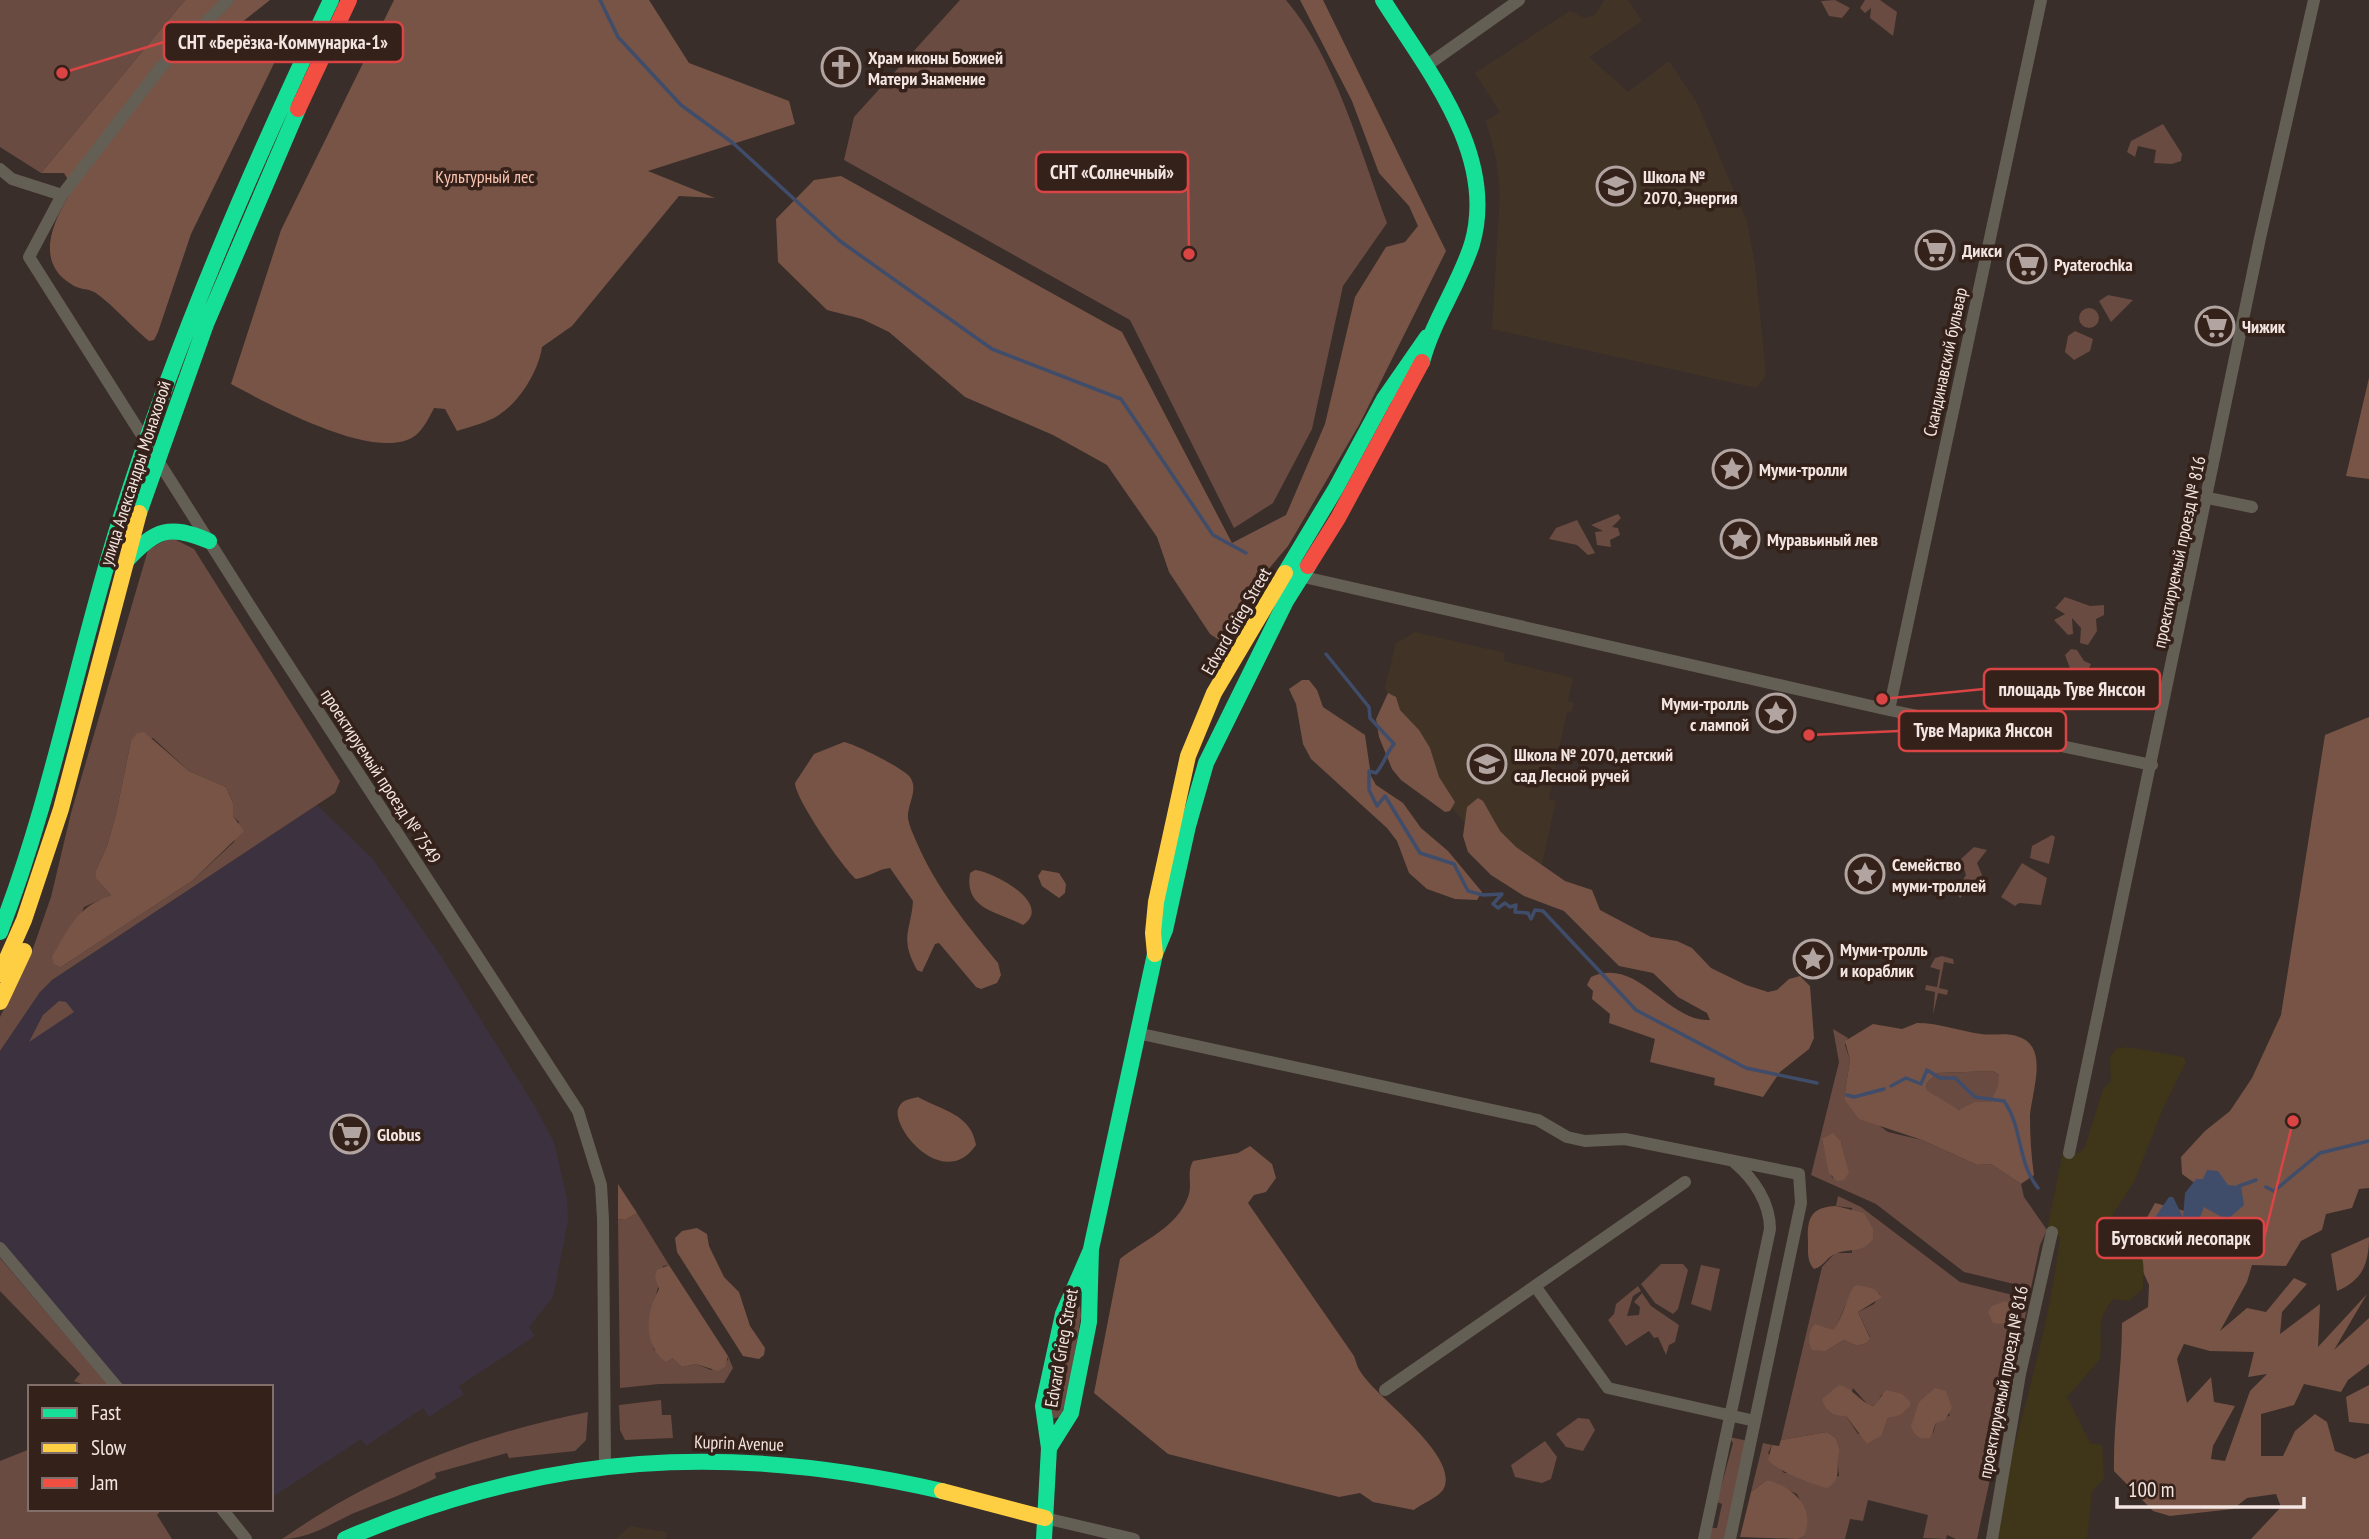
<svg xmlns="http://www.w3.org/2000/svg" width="2369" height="1539" font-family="'PT Sans Narrow',sans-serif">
<rect width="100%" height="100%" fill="#392e29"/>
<path fill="#3c323f" d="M317 805 372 858 441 956 534 1105 554 1142 567 1198 568 1221 553 1297 529 1327 535 1336 459 1386 464 1394 429 1417 423 1408 366 1446 361 1439 271 1498V1387H102L0 1267V1051L40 992 52 980Z"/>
<path fill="#413427" d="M1604 0H1628L1642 21 1589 57 1628 92 1669 61 1697 103 1747 222 1755 264 1766 376 1756 388 1492 329 1500 195 1496 158 1486 121 1500 112 1475 73 1570 11 1584 18 1595 15Z
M1415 632 1505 653 1504 661 1573 678 1568 701 1574 703 1571 712 1567 711 1558 754 1549 799 1556 801 1536 891 1463 821 1424 774 1385 688 1396 643Z
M630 1526 667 1532 666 1539H616Z"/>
<path fill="#694b41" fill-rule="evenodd" d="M0 0H185L41 173 0 147Z
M960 0H1286C1335 57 1361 153 1387 223L1343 286 1312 429 1273 503 1234 528 1130 320 844 160 854 117Z
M1835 0 1850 8 1842 18 1829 16 1821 1Z
M1865 0H1880L1897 12 1893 36 1870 18 1871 8 1865 13 1860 8Z
M2163 124 2182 154 2181 161 2172 164 2154 163 2156 150 2138 146 2135 157 2127 152 2131 141Z
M2108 295 2133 300 2111 322 2099 301Z
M2079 318a10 10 0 1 1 20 0a10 10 0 1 1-20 0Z
M2075 331 2093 339 2090 351 2074 360 2065 352 2068 336Z
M1618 514 1621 518 1612 527 1618 528 1620 535 1610 540 1611 547 1597 545 1595 532 1603 531 1591 525Z
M1577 520 1595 553 1588 555 1577 545 1549 539 1556 528Z
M170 537 194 549 340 781 335 793 52 980 40 992 0 1051V1017L30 957 51 897 71 813 148 550ZM153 738 189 771 226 787 233 803V816L239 822 234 842 192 881 61 967 84 907 111 895 96 879V870L107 846 116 814 131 741Z
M2065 597 2090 606 2104 605V615L2096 619 2097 631 2088 645 2080 643 2081 628 2072 618 2073 634 2068 635 2054 620 2065 614 2055 608Z
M2071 649 2077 650 2084 661 2091 664 2083 681 2071 671 2065 655Z
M2052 835 2055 837 2049 864 2030 858 2032 846Z
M1974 847 1987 850 1977 863 1982 875 1960 898 1956 891 1966 875 1961 859Z
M2022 863 2047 878 2041 905 2019 903 2015 906 2001 897Z
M1942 956 1953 959 1954 964 1944 962 1939 988 1948 990 1947 995 1938 993 1933 1015 1935 992 1925 990 1926 985 1937 987 1940 970 1930 967 1935 958Z
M59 1001 66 1002 74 1012 29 1042 43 1015Z
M1833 1029 1848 1038 1845 1045 1850 1060 1844 1099 1888 1132 1922 1140 1977 1165 1991 1164 2021 1184 2024 1197 2047 1230 2040 1245 2031 1288 1964 1272 1876 1204 1811 1175 1839 1062ZM1822 1140 1841 1142 1847 1167 1832 1178Z
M1993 1071 1999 1075V1087L1990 1102 1958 1110 1927 1090 1926 1084 1937 1073Z
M1838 1196 1861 1207 1960 1282 2029 1299 1977 1539H1956L1947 1535 1946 1539 1923 1538 1928 1515 1868 1500 1863 1521 1850 1519 1845 1539H1798L1804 1536 1807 1516 1797 1494 1767 1480 1751 1492 1763 1443 1772 1445 1768 1453 1784 1473H1795L1809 1482 1839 1476 1837 1457 1840 1450 1836 1438 1827 1432 1781 1440 1822 1267 1835 1253H1852V1208L1836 1206ZM1859 1285 1880 1294 1874 1304 1858 1312 1870 1337 1867 1343 1857 1346 1844 1340 1826 1351 1823 1327 1833 1331C1844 1316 1845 1296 1859 1285ZM1853 1388 1868 1405 1875 1406 1882 1394 1893 1416 1888 1418 1882 1435 1858 1434 1846 1416ZM1935 1388 1950 1415 1936 1423 1933 1434Z
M637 1213 669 1265 663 1266C658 1297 643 1319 654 1350L672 1358 682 1367 696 1364 711 1370 728 1360V1356L733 1368 724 1383 659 1384 620 1388 618 1219 625 1220Z
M0 1258 110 1387H89L74 1381 80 1374 0 1291Z
M1661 1264H1683L1688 1270 1678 1309 1673 1314 1655 1303 1641 1284Z
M1701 1265 1720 1269 1711 1311 1691 1304Z
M1638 1286 1641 1291 1633 1296 1627 1316 1639 1315 1640 1307 1634 1302 1642 1293 1651 1306 1679 1325 1675 1342 1669 1345 1666 1355 1658 1337 1654 1338 1649 1331 1626 1346 1608 1320 1614 1314 1616 1304Z
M1080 1306 1081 1316 1066 1404 1059 1417 1052 1419C1049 1397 1061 1317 1080 1306Z
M661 1400 662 1415H671L673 1438 625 1440 620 1430 619 1405Z
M588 1412 586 1440 575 1451 509 1458 507 1453 435 1473 436 1478C409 1492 382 1502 354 1513 330 1524 309 1539 282 1539 376 1474 476 1434 588 1412Z
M1578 1418 1589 1419 1595 1430 1583 1451 1566 1447 1556 1434Z
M1729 1437 1748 1441 1727 1539H1708L1711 1528H1717L1722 1504 1717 1502 1733 1443Z
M1545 1441 1557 1457 1551 1479 1542 1483 1515 1477 1511 1465Z
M30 1449V1509H162L157 1515 172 1539H0V1461Z"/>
<path fill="#785446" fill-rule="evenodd" d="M185 0H270L241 23C252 34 267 35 280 43L281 49 191 234 158 332 154 340 149 341C131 326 115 307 96 293 88 288 79 290 71 284 32 260 56 217 73 188L64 173H41Z
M394 0H649L689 63 789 101 795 124 648 171 715 198 679 196 572 326 542 347C538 373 518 405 494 418 482 424 469 427 457 431L445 409 434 408C430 416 424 428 416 435 379 465 267 403 231 384L281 230Z
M1300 0H1323L1446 251 1359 425 1288 546 1255 585 1225 644 1210 634 1169 572 1157 537 1107 465 1053 435 965 397 889 332 862 319 827 310 778 262 776 219 814 180 841 176 1122 332 1232 543 1286 515 1325 424 1355 297 1386 247 1405 242 1418 226 1409 206 1379 173 1352 101Z
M2369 378V479L2346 476Z
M1302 680H1309L1317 690 1323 707 1365 735 1371 776 1376 785 1403 803 1421 828 1448 851 1482 892 1477 900 1455 899 1427 889 1409 873 1397 841 1387 828 1311 759 1303 744 1296 704 1289 689Z
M1388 693 1396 697 1400 710 1419 730 1430 748 1439 777 1455 802 1450 811 1445 812 1401 780 1392 769 1379 737 1376 719Z
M2369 717V1188L2359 1189 2352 1208 2326 1214 2322 1230 2301 1241 2286 1266 2252 1265 2247 1282 2220 1331 2247 1308 2266 1312 2294 1278 2307 1284 2282 1312 2280 1334 2320 1304 2318 1347 2367 1294 2334 1350 2369 1318V1364L2348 1380 2341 1392 2304 1384 2294 1405 2261 1414V1456H2283L2295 1431 2315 1414 2327 1422 2335 1451 2355 1459 2369 1453V1539H2251L2281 1507 2276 1494 2247 1498 2233 1509 2170 1516 2153 1511 2114 1471C2113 1421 2122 1373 2122 1323L2148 1307 2149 1285 2137 1258 2134 1241 2155 1203 2185 1211 2207 1192 2182 1174 2181 1157 2205 1131 2230 1111 2252 1078 2281 1015 2325 735ZM2184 1344 2210 1351 2254 1352 2248 1377 2267 1374 2250 1391 2225 1461 2211 1459 2213 1446 2235 1406 2214 1402 2211 1377 2187 1403 2177 1359Z
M144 732 189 771 226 787 233 803V816L244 831 192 881 61 967 54 964 52 957C70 926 76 908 111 895L96 879V870L107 846 116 814 131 741 137 733Z
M844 742C855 744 903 768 910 777 919 790 907 804 908 818 909 826 914 836 917 843 936 888 968 926 998 963L1001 975 997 983 981 989 976 987 939 943 935 944 922 972 917 970C899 937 911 931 913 901L890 868C878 869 869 877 856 879 842 867 795 798 795 783L814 754Z
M1478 798 1483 801 1500 831 1516 847 1565 881 1592 890 1600 910 1651 937 1677 941 1692 948 1711 968 1746 985 1768 992 1777 990 1789 979 1800 976 1810 986 1814 1038 1809 1049 1780 1072 1763 1097 1714 1085 1715 1078 1650 1062 1655 1039 1609 1023 1610 1014 1592 999 1593 991 1587 985 1591 977C1639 956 1666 1022 1710 1020L1707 1013 1678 997 1653 973 1619 966 1564 911 1524 896 1491 875 1468 852 1463 836 1467 807Z
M975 870C994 872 1054 904 1023 925 997 911 964 910 970 873Z
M1042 870 1059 873 1066 884 1065 893 1059 898 1042 886 1038 876Z
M1917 1023C1939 1023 1960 1031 1981 1034 1993 1036 2007 1032 2019 1037 2050 1047 2031 1094 2030 1116 2030 1136 2031 1155 2034 1175L2021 1184 1991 1164 1977 1165 1922 1140 1859 1119 1844 1099 1850 1060 1845 1041 1873 1024 1902 1029ZM1993 1071 1999 1075 1998 1087 1990 1102H1975L1959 1110 1927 1090 1926 1084 1937 1073Z
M918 1097C943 1111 971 1114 976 1145 943 1193 888 1125 899 1107 903 1099 911 1099 918 1097Z
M1833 1133 1841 1142 1849 1173 1844 1180 1837 1181 1829 1173 1822 1139Z
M1250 1146 1272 1164 1276 1178 1266 1192 1254 1195 1248 1203 1354 1356C1356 1361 1357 1367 1360 1371 1375 1397 1459 1454 1444 1488 1440 1497 1421 1504 1414 1510L1373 1502 1360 1493 1339 1497 1168 1454 1094 1393 1120 1259C1143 1240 1177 1228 1188 1197 1193 1184 1186 1174 1193 1161L1238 1153Z
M618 1184 637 1213 625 1220 618 1219Z
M1836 1206 1864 1213 1873 1229V1239C1861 1254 1852 1248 1837 1253 1827 1256 1824 1267 1814 1269 1807 1261 1808 1253 1808 1242 1807 1219 1810 1207 1836 1206Z
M697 1228 707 1234 709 1246 724 1277 739 1292 750 1326 765 1348 764 1355 759 1359 743 1356 677 1252 675 1238 682 1231Z
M2369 1237C2369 1263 2363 1280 2337 1291L2331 1254Z
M669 1265 728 1356 725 1367 718 1371 696 1364 682 1367 672 1358 666 1362C642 1344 646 1313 659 1289L655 1277 657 1270Z
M1859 1285 1874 1289 1882 1297 1858 1312 1870 1338 1867 1343 1857 1346 1844 1340 1826 1351 1812 1350C1807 1342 1808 1331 1815 1324L1833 1330C1844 1317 1845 1300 1854 1286Z
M2005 1301 2018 1308C2015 1321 2005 1326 1993 1323L1988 1312 1992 1306Z
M1839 1385C1855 1389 1861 1404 1874 1406L1886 1390 1902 1394 1910 1401V1406L1900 1415 1888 1418 1882 1435 1867 1444 1846 1416C1833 1416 1826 1412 1822 1399Z
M2369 1385V1424L2349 1422 2346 1397Z
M1935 1388 1946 1391 1952 1408 1945 1420 1936 1423 1930 1438C1920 1440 1914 1436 1911 1426L1919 1402Z
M1827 1432 1836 1438 1840 1450C1834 1466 1844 1479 1827 1488 1813 1485 1775 1470 1768 1460L1772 1445 1779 1446 1781 1440Z
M1767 1480C1791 1486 1817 1507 1804 1536L1798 1539 1740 1537 1751 1492Z"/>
<path fill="#3f3619" d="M2127 1047 2184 1057 2186 1062 2164 1106 2134 1182 2113 1214 2114 1227 2121 1242C2149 1254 2143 1261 2143 1289L2129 1301 2114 1299C2094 1318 2103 1336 2100 1359L2067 1397 2090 1443 2102 1445 2104 1479 2092 1491 2087 1539H1995L1998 1511C2020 1419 2049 1331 2060 1237L2047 1230 2063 1152 2079 1153 2085 1147 2103 1089 2111 1081 2110 1058 2116 1049Z"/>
<path fill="#3f4d6b" d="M2207 1170 2218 1171 2228 1185 2241 1186 2244 1205 2227 1220 2204 1207 2193 1236 2174 1242 2152 1235 2154 1219 2169 1197H2173L2183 1217 2185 1193 2196 1179H2203Z"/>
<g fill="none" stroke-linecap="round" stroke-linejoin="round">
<path stroke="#3f4d6b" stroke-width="3.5" d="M600 0 618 37 681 105 733 143 840 241 992 349 1121 399 1213 535 1246 553
M1326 654 1369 707 1370 718 1394 744C1386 753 1385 763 1376 773L1369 771V790L1377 806 1385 796 1420 853 1454 864 1468 891 1483 895 1502 894 1493 904 1498 908 1505 903 1510 907 1516 905 1515 912 1528 913 1531 919 1535 910 1543 911 1636 1010 1746 1068 1817 1083
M1891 1086 1906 1078 1921 1084 1927 1070 1940 1078H1955L1975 1097 2004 1101C2023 1128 2017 1162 2038 1188
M1847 1095 1854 1097 1884 1089
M2239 1186 2256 1180
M2266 1187 2274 1191 2320 1153 2369 1141"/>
<path stroke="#645f54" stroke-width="12" d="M228 0 161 67 62 195 29 257 257 617 578 1111 601 1185 603 1219 605 1467
M1426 66 1519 0
M0 169 12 179 62 195
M2208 498 2252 507
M1295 575 1889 710 2152 765
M1889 710 2041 0
M1137 1033 1538 1120 1567 1137 1585 1141 1625 1139 1799 1174 1801 1203 1730 1539
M2069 1153 2260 238 2314 0
M0 1248 117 1387
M1535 1286 1608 1388 1755 1421
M1385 1390 1685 1182
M222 1509 246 1539
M1045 1518 1134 1539
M1704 1539 1770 1229C1770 1203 1754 1179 1735 1163
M1992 1539 2020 1374 2052 1232"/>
<path stroke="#16e098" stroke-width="16" d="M1383 0C1427 70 1498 155 1472 244 1459 285 1433 320 1422 362
M139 513 206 324 298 109
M127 560C156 529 169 524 209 541
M1285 573 1336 488 1384 399 1427 337
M0 932C52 798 77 657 120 520 176 341 251 169 331 0
M1049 1448 1071 1413 1089 1322 1091 1249 1155 954 1165 930 1188 826 1206 763 1286 601 1308 566
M345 1539C546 1452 730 1442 942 1491
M1044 1539 1049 1448 1043 1406 1063 1314 1090 1252"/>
<path stroke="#ffcf43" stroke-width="16" d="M1155 954 1153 933 1156 902 1188 756 1214 693 1285 573
M0 974 24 920 61 809 139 513
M0 1002 24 951
M942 1491 1045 1518"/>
<path stroke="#f24e42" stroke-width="16" d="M298 109 349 0
M1308 566 1338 518 1422 362"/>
</g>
<defs>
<symbol id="church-ring" viewBox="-11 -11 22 22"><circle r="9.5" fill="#34211a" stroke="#b2a5a1" stroke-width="1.5"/><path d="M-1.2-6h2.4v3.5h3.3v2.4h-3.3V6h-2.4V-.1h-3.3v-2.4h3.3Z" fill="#b2a5a1"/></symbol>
<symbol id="school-ring" viewBox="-11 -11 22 22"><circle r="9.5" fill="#34211a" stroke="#b2a5a1" stroke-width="1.5"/><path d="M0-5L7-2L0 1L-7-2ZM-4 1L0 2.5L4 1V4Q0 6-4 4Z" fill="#b2a5a1"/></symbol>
<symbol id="supermarket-ring" viewBox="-11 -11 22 22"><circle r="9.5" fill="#34211a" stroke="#b2a5a1" stroke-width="1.5"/><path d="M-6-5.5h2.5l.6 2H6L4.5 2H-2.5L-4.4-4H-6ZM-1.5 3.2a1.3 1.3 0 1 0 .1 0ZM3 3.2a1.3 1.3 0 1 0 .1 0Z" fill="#b2a5a1"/></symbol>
<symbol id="sight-ring" viewBox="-11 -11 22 22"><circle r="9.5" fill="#34211a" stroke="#b2a5a1" stroke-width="1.5"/><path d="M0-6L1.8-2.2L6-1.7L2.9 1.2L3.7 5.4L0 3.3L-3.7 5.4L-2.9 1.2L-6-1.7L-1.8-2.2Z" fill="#b2a5a1"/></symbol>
</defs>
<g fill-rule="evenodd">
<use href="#church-ring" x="819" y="45" width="44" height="44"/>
<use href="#school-ring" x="1594" y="164" width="44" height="44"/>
<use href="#supermarket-ring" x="1913" y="228" width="44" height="44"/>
<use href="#supermarket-ring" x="2005" y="242" width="44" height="44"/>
<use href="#supermarket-ring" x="2193" y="304" width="44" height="44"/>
<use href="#sight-ring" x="1710" y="447" width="44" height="44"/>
<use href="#sight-ring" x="1718" y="517" width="44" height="44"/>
<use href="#sight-ring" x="1754" y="691" width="44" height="44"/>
<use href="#school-ring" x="1465" y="742" width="44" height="44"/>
<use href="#sight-ring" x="1843" y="852" width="44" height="44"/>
<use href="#sight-ring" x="1791" y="937" width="44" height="44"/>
<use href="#supermarket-ring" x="328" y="1112" width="44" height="44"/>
</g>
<g text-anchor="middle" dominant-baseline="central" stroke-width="7" stroke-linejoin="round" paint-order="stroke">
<g font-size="18" font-weight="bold" fill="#f3e5e1" stroke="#34211a" text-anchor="start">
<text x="868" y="57">Храм иконы Божией<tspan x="868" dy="21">Матери Знамение</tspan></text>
<text x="1643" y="176">Школа №<tspan x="1643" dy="21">2070, Энергия</tspan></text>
<text x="1962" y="250">Дикси</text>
<text x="2054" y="264">Pyaterochka</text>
<text x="2242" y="326">Чижик</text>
<text x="1759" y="469">Муми-тролли</text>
<text x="1767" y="539">Муравьиный лев</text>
<text x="1749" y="703" text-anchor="end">Муми-тролль<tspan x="1749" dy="21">с лампой</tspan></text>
<text x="1514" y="754">Школа № 2070, детский<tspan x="1514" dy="21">сад Лесной ручей</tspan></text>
<text x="1892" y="864">Семейство<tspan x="1892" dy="21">муми-троллей</tspan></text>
<text x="1840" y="949">Муми-тролль<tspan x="1840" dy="21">и кораблик</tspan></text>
<text x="377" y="1134">Globus</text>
</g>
<g font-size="18" fill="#fdc4b0" stroke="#34211a">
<text x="485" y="176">Культурный лес</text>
</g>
<g font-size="18" fill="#f3e5e1" stroke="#34211a">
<text transform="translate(1945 362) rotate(-78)">Скандинавский бульвар</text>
<text transform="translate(135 473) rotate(-72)">улица Александры Монаховой</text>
<text transform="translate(2179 552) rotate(-78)">проектируемый проезд № 816</text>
<text transform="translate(1236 621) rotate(-60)">Edvard Grieg Street</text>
<text transform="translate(381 776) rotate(57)">проектируемый проезд № 7549</text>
<text transform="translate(1061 1348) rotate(-80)">Edvard Grieg Street</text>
<text transform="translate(2003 1382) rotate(-79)">проектируемый проезд № 816</text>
<text transform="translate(739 1443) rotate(2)">Kuprin Avenue</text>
</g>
</g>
<path fill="none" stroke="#da4444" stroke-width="2.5" d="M62 73L164 42M1189 254L1188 172M1882 699L1984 689M1809 735L1899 731M2293 1121L2264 1238"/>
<g fill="#da4444" stroke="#34211a" stroke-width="2.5">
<circle cx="62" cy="73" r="7"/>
<circle cx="1189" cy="254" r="7"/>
<circle cx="1882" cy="699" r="7"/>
<circle cx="1809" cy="735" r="7"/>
<circle cx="2293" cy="1121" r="7"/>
</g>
<g fill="#34211a" stroke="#da4444" stroke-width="2.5">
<rect x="164" y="22" width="239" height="40" rx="7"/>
<rect x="1036" y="152" width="152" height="40" rx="7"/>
<rect x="1984" y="669" width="176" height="40" rx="7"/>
<rect x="1899" y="711" width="167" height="40" rx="7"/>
<rect x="2097" y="1218" width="167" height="40" rx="7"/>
</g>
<g font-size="19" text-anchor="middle" font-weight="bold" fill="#f3e5e1">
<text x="283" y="49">СНТ «Берёзка-Коммунарка-1»</text>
<text x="1112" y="179">СНТ «Солнечный»</text>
<text x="2072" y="696">площадь Туве Янссон</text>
<text x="1983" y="737">Туве Марика Янссон</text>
<text x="2181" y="1245">Бутовский лесопарк</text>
</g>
<rect x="28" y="1385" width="245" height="126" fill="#34211a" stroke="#806f6a" stroke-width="2"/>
<rect x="42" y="1408" width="35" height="10" fill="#16e098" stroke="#806f6a" stroke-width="2"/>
<text x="91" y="1420" font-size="21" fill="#f3e5e1">Fast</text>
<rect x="42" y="1443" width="35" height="10" fill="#ffcf43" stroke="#806f6a" stroke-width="2"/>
<text x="91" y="1455" font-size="21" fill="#f3e5e1">Slow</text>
<rect x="42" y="1478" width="35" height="10" fill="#f24e42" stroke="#806f6a" stroke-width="2"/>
<text x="91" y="1490" font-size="21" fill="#f3e5e1">Jam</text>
<path d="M2117 1497v10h187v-10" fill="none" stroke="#f3e5e1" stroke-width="3.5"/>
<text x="2128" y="1497" font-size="21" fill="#f3e5e1" stroke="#34211a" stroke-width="5" paint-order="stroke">100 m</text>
</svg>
